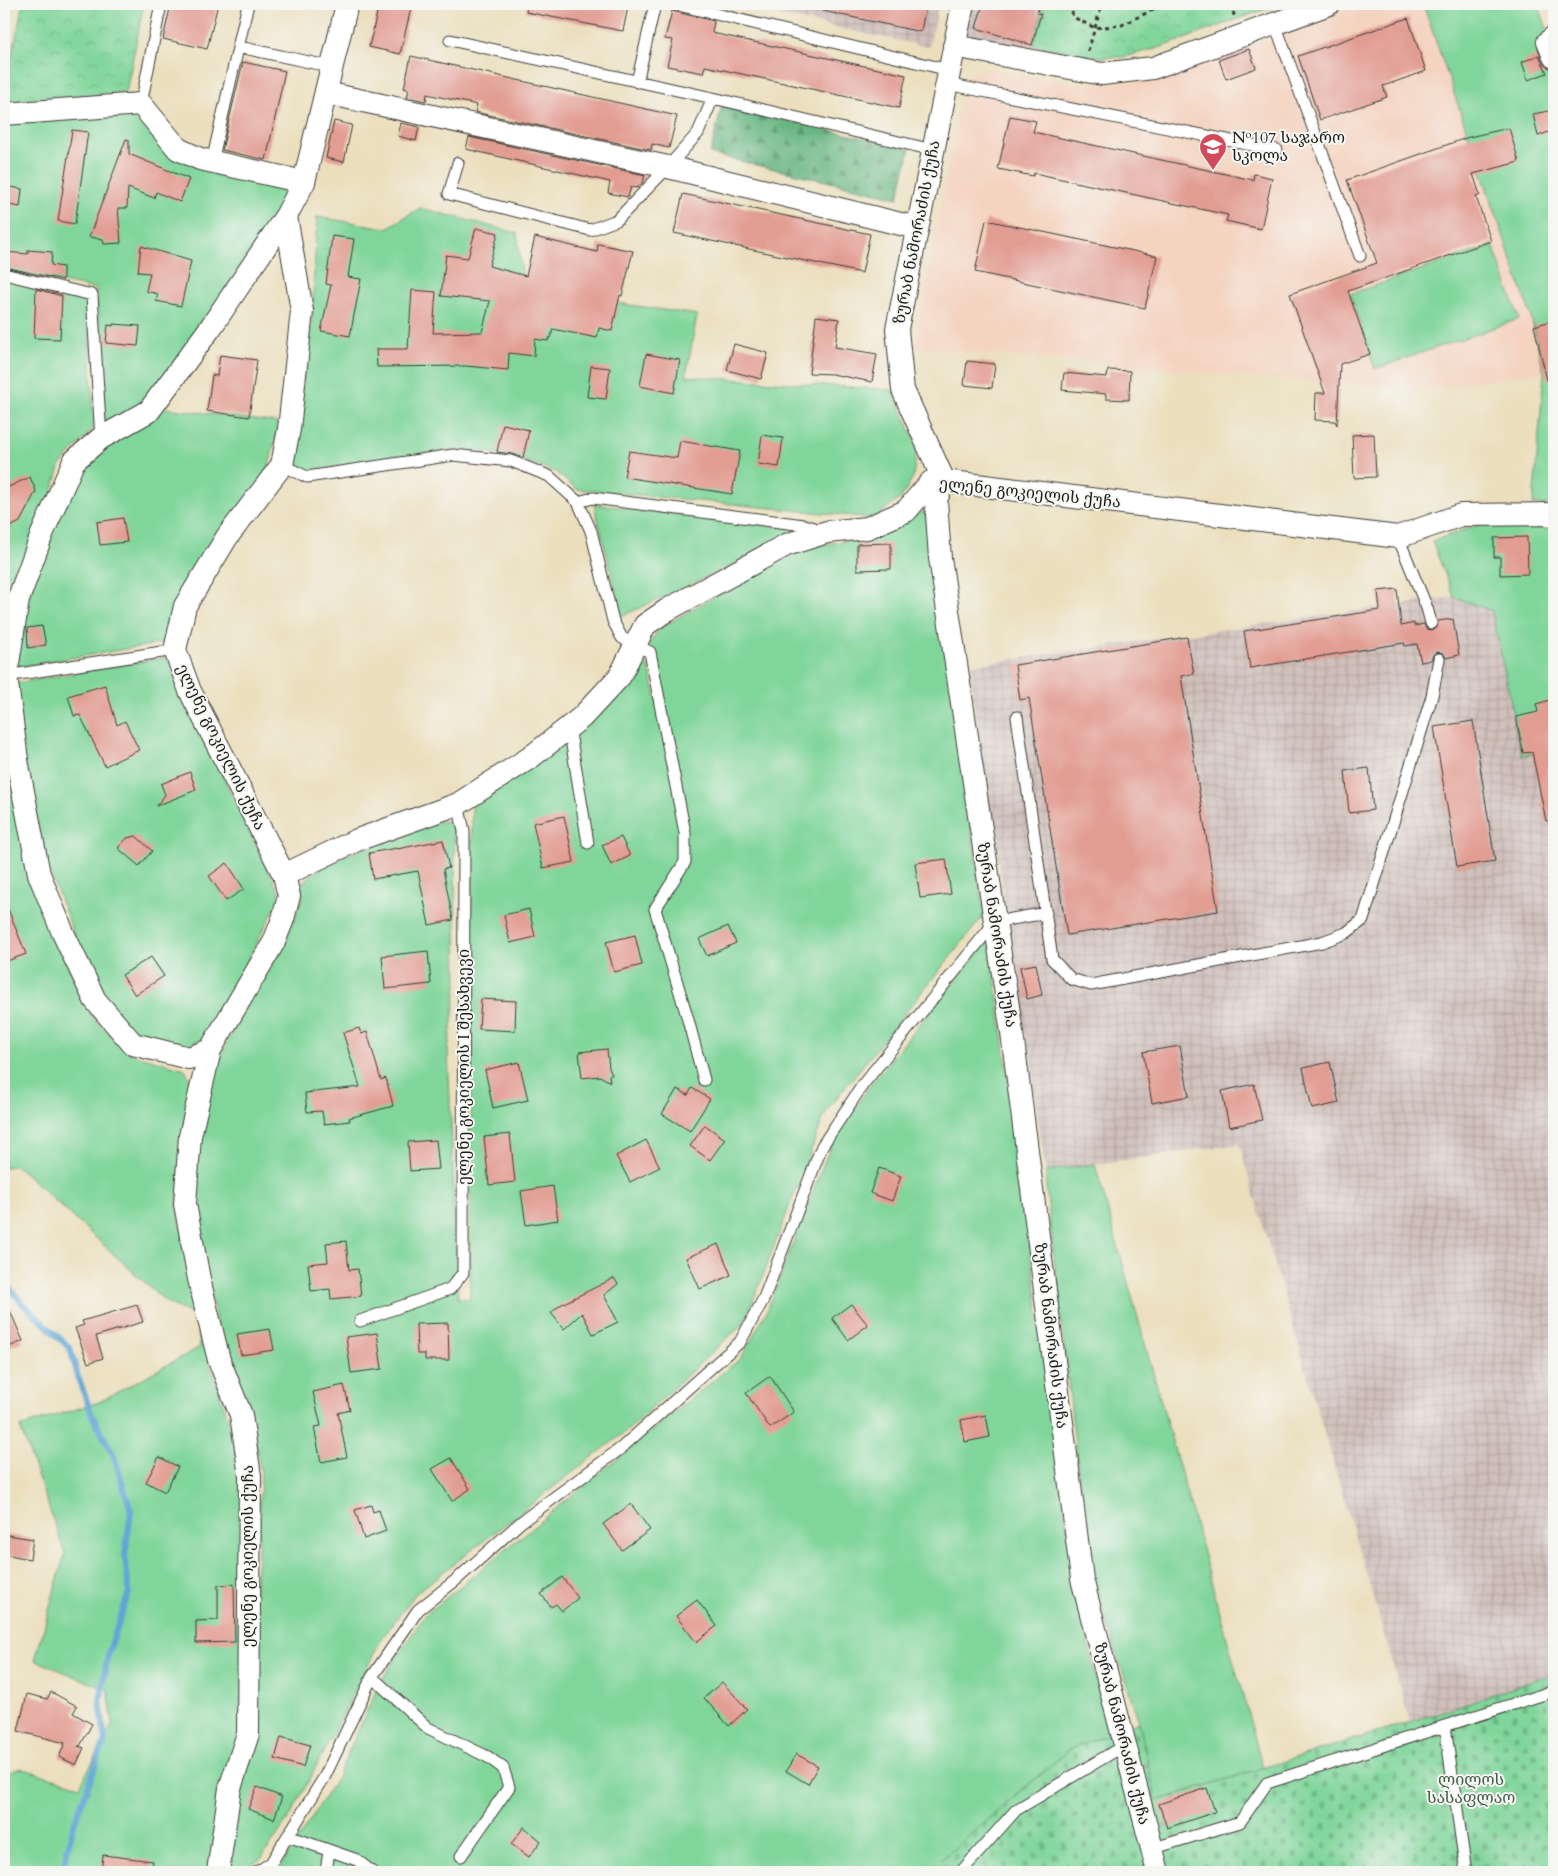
<svg xmlns="http://www.w3.org/2000/svg" width="1558" height="1876" font-family="Cardo,'Noto Serif Georgian',serif">
<defs>
<pattern id="industrial-grid" width="8" height="8" patternUnits="userSpaceOnUse" patternTransform="scale(1.25)"><rect width="8" height="8" fill="#d0c0bb"/><path d="M0 4h8M4 0v8" fill="none" stroke="#b2a4a0"/></pattern>
<pattern id="forest-firs" width="22" height="20" patternUnits="userSpaceOnUse" patternTransform="scale(1.25)"><rect width="22" height="20" fill="#67b682"/><path d="M5 1l3.5 6h-7zM16 11l3.5 6h-7z" fill="#54936a"/></pattern>
<pattern id="cemetery-stones" width="16" height="16" patternUnits="userSpaceOnUse" patternTransform="scale(1.25)"><rect width="16" height="16" fill="#7fd59a"/><path d="M2 7V4a2 2 0 0 1 4 0v3zM10 15v-3a2 2 0 0 1 4 0v3z" fill="#6db684"/></pattern>
<pattern id="park-crowns" width="20" height="18" patternUnits="userSpaceOnUse" patternTransform="scale(1.25)"><rect width="20" height="18" fill="#7fd59a"/><path d="M2 6a3 3 0 1 1 6 0M12 15a3 3 0 1 1 6 0" fill="none" stroke="#6db684"/></pattern>
</defs>
<rect width="100%" height="100%" fill="#f6f6f2"/>
<filter id="ink" filterUnits="userSpaceOnUse"><feTurbulence type="fractalNoise" baseFrequency=".02" numOctaves="2"/><feDisplacementMap in="SourceGraphic" scale="10" xChannelSelector="R" yChannelSelector="G"/><feConvolveMatrix kernelMatrix="1 2 1 2 8 2 1 2 1" color-interpolation-filters="sRGB"/></filter>
<filter id="wash" filterUnits="userSpaceOnUse"><feTurbulence type="fractalNoise" baseFrequency=".0096" numOctaves="4" result="noise"/><feDisplacementMap in="SourceGraphic" scale="20" xChannelSelector="R" yChannelSelector="G"/><feGaussianBlur stdDeviation="1.12" result="paint"/><feColorMatrix in="noise" values="0 0 0 0 0 0 0 0 0 0 0 0 0 0 0 0 0 1.4 0 .05"/><feComposite in="paint" operator="in"/></filter>
<g filter="url(#wash)">
<rect width="100%" height="100%" fill="#ebdfbe"/>
<path fill="#f4d3bf" d="M1363 4H1423L1530 313 1544 372 1429 388 1263 378 915 347 964 76 984 69 1084 84 1150 81 1313 24Z"/>
<path fill="url(#industrial-grid)" d="M726 4H939L929 47Z
M967 4H1045L1031 53 970 40 963 20Z
M1454 597 1492 611 1522 756 1554 749V1674L1410 1722 1239 1144 1046 1171 969 672 971 665Z"/>
<path fill="#7fd59a" stroke="#4e785b" d="M1423 4H1538L1554 48V505H1533L1544 373 1530 313Z
M138 111 178 156 293 187 151 401 115 426 104 419 96 289 4 270V119Z
M420 208 517 233 524 289 697 315 686 376 893 390 917 446 913 477 901 498 874 518 577 489 554 471 509 455 460 449 307 471 291 458 312 316 317 217 387 228Z
M1493 245 1519 319 1375 369 1350 294Z
M4 279 88 300 94 428 61 464 4 645Z
M158 407 279 423 269 466 169 642 17 667 38 551 81 473 113 437Z
M594 504 795 529 743 561 622 616Z
M925 510 984 915 826 1111 745 1322 629 1429 416 1593 381 1640 291 1815 261 1859 238 1872H226L258 1557 261 1472 247 1406 222 1349 191 1200 212 1073 242 1013 283 945 302 900 301 884 326 863 438 821 454 822 457 985 448 1051 458 1298 470 1299 472 806 641 655 649 668 685 817 658 662 649 644 660 628 747 578 806 548 878 535Z
M1479 525 1554 529V749L1522 756 1492 611 1454 597 1432 541Z
M168 657 174 676 281 896 219 1015 201 1040 181 1048 134 1038 99 997 46 863 23 756 17 683Z
M4 710 70 971 95 1019 129 1053 185 1069 191 1082 177 1206 209 1360 244 1470 241 1734 210 1872H4V1775L20 1768 80 1786 113 1723 108 1690 35 1660 65 1553 20 1427 99 1402 200 1347 197 1317 166 1302 16 1165 4 1168Z
M990 938 1074 1583 1109 1734 1070 1749 942 1859 930 1872H271L280 1867 337 1778 379 1684 424 1616 741 1358 767 1311 832 1142 874 1080Z
M1095 1164 1263 1768 1156 1801 1139 1722 1089 1567 1046 1186V1171Z"/>
<path fill="url(#forest-firs)" stroke="#42694f" d="M722 105 910 149 898 198 710 154Z"/>
<path fill="url(#cemetery-stones)" stroke="#4e785b" d="M1554 1674V1872H930L942 1859 1070 1749 1139 1722 1156 1801 1410 1722Z"/>
<path fill="url(#park-crowns)" stroke="#4e785b" d="M23 4H144L126 92 4 104V92Z
M1045 4H1279L1165 46 1124 57H1094L1033 45Z"/>
<g fill="none" stroke-linecap="round" stroke-linejoin="round">
<path stroke="#61a5d6" stroke-width="6" d="M4 1281 22 1303 70 1348 78 1377 93 1417 114 1456 131 1511 125 1556 129 1592 108 1655 100 1701 105 1740 74 1824 64 1863 57 1872"/>
</g>
<g id="blocks">
<path fill="#e29d93" d="M171 4H218L207 49 163 39Z
M379 4H412L400 54 369 47Z
M527 4H614L628 7 623 31 526 12Z
M824 4H926L921 32 823 11Z
M983 4H1030L1039 6 1037 13 1041 14 1032 45 976 28Z
M672 11 714 21 712 33 906 75 899 108 705 66 703 73 667 66 673 40 665 39Z
M1408 18 1426 71 1383 86 1387 97 1320 120 1298 56Z
M1249 49 1256 68 1226 79 1219 60Z
M1539 55 1547 73 1528 80 1522 62Z
M411 56 677 116 669 148 652 144 651 150 475 112 477 105 427 94 426 101 407 97 409 90 404 88Z
M243 62 285 71 266 160 222 150Z
M1554 110V130L1538 136 1533 114Z
M1010 116 1036 121 1033 132 1253 180 1254 174 1272 178 1261 229 1226 221 1228 215 1034 173 1033 176 998 169Z
M334 121 352 125 344 162 326 158Z
M401 123 419 127 416 141 398 136Z
M1509 128 1519 162 1473 174 1480 195 1476 197 1491 241 1348 291 1370 354 1340 364 1337 425 1335 421 1315 420 1316 393H1325L1290 294 1377 263 1347 180 1469 137Z
M72 130 88 132 75 224 58 221Z
M469 137 645 175 643 182 637 188 631 187 628 197 608 193 610 182 466 149Z
M126 139 129 140V154L189 179 180 202 156 192 154 198 128 188 127 208H118L121 243 104 244 103 239 89 237Z
M4 186 22 189 20 207 4 204Z
M683 194 870 234 862 273 674 233Z
M986 220 1157 256 1145 308 975 272Z
M476 228 498 233 489 266 526 276 535 237 597 252 598 244 633 251 622 296 620 295 612 331 599 328 597 338 553 329 551 338H549L548 341 535 339 534 356 509 353 508 370 466 366 377 367 376 349H408L412 290 436 292 433 333 482 332 490 301 441 296 446 255 468 258Z
M332 236 354 239 348 277 361 279 350 336 321 331 331 285 326 284Z
M141 246 191 261 181 306 156 301 158 294 146 291 150 273 138 272Z
M28 250 52 252 51 265 63 267V280L4 267V252L28 254Z
M36 289 62 296 60 339 34 338Z
M816 316 839 319 835 347 877 354 872 382 832 374 809 373Z
M1554 320V379L1547 380 1534 326Z
M113 324 140 326 138 346 106 343 108 325 113 326Z
M734 344 768 353 761 379 727 370Z
M646 354 680 360 674 393 640 386Z
M220 355 257 360 249 417 207 411 212 375 217 376Z
M967 361 995 364 992 388 964 385Z
M591 366 610 368 606 399 587 397Z
M1108 370 1130 371 1129 400 1106 399V394L1062 390 1064 373 1107 377Z
M503 424 529 430 523 458 512 454 497 452Z
M1374 434 1376 477 1354 478 1352 435Z
M762 435 783 438 779 467 758 464Z
M680 441 740 451 732 494 624 477 629 451 677 458Z
M30 477 36 491 20 522 4 530V489Z
M123 518 127 542 100 545 97 522Z
M1527 537 1528 574 1500 575V557H1494V538Z
M891 543V569L857 570V544Z
M1397 589 1401 626 1414 623V626L1424 624 1426 629 1432 630 1437 628 1438 621 1453 619 1459 655 1446 658 1443 653 1437 652 1433 655 1431 660 1421 662 1417 644 1405 646 1404 643 1250 668 1244 631 1380 610 1378 591Z
M42 626 46 645 28 648 27 628Z
M1187 637 1194 674 1181 676 1218 911 1067 935 1029 698 1020 700 1015 665Z
M105 685 117 725 125 721 139 750 105 766 80 715 74 716 68 696Z
M1554 699V820L1546 821 1532 752 1523 753 1516 717 1538 712 1536 704Z
M1473 721 1495 861 1457 867 1434 727Z
M1369 768 1373 810 1349 813 1345 771Z
M190 772 196 790 156 806 165 795 161 784Z
M564 816 574 862 543 868 533 823Z
M136 836 152 851 139 866 118 848 127 838Z
M621 837 630 856 611 865 602 845Z
M443 840 449 868 443 869 453 920 429 925 418 871 373 879 369 853 397 848V849Z
M946 859 951 894 920 898 915 863Z
M227 863 244 889 226 901 209 876Z
M4 899 26 954 4 962Z
M529 909 535 937 510 943 504 915Z
M728 926 736 943 707 956 699 939Z
M635 935 642 965 614 972 606 942Z
M428 951 431 984 385 989 382 956Z
M151 957 164 976 135 995 122 975Z
M1036 964 1042 995 1027 999 1020 967Z
M481 999 516 1001 515 1031 479 1029Z
M359 1028 361 1034 367 1032 381 1080 386 1078 393 1106 349 1118 350 1121 324 1124 322 1111 307 1112 305 1093 360 1087 343 1033Z
M1180 1046 1189 1096 1152 1103 1143 1052Z
M607 1049 609 1068 612 1075H609L610 1082 600 1076 582 1078 579 1052Z
M519 1062 528 1100 493 1108 485 1070Z
M1330 1062 1339 1103 1312 1109 1303 1068Z
M1254 1084 1262 1120 1229 1127 1222 1091Z
M692 1088 710 1099 690 1131 662 1114 677 1089 688 1095Z
M705 1125 725 1139 710 1160 690 1146Z
M510 1134 515 1182 489 1185 484 1137Z
M436 1140 439 1169 410 1171 408 1142Z
M646 1140 660 1167 630 1182 616 1156Z
M879 1168 901 1176 892 1201 870 1193Z
M553 1186 558 1220 526 1225 521 1191Z
M346 1241 349 1270 358 1269 361 1296 331 1299 330 1289 311 1291 308 1264 328 1262 326 1243Z
M718 1244 731 1275 700 1289 686 1258Z
M614 1278 618 1284 604 1295 618 1322 593 1334 582 1313 564 1329 551 1313 560 1305Z
M4 1297 23 1341 4 1349Z
M851 1304 868 1325 848 1340 832 1318Z
M137 1305 143 1322 96 1336 103 1358 88 1363 75 1328 84 1325 82 1321Z
M448 1323 449 1360H425V1354H417L416 1324Z
M270 1329 274 1350 241 1355 237 1334Z
M377 1333 382 1369 351 1373 346 1337Z
M770 1376 794 1412 770 1428 746 1393Z
M344 1385 350 1410 338 1413 347 1457 321 1462 314 1427 321 1426 313 1392Z
M986 1415 990 1437 965 1442 961 1420Z
M159 1457 178 1467 165 1492 146 1482Z
M451 1458 470 1489 452 1501 432 1469Z
M631 1504 650 1530 622 1550 603 1524Z
M371 1505 373 1512 379 1510 386 1531 364 1539 355 1510Z
M7 1535 33 1539 30 1559 4 1554Z
M562 1577 578 1598 562 1611 556 1604 551 1607 541 1594Z
M234 1584 235 1642 196 1643V1621L218 1620V1585Z
M697 1600 717 1626 696 1642 676 1616Z
M722 1682 747 1709 729 1726 704 1698Z
M51 1692 77 1706 73 1713 92 1724 80 1746H78L84 1748 76 1765 59 1757 65 1743 18 1731 27 1694 47 1699Z
M281 1737 310 1745 303 1767 275 1759Z
M796 1754 818 1766 808 1784 786 1771Z
M257 1787 282 1797 274 1819 248 1809Z
M1207 1788 1215 1812 1167 1828 1159 1804Z
M524 1827 541 1841 529 1857 511 1844Z
M103 1855 153 1861 152 1872H101Z"/>
</g>
</g>
<g filter="url(#ink)">
<use href="#blocks" fill-opacity="0" stroke="#3b3934" stroke-width="1"/>
<g fill="none" stroke-linecap="round" stroke-linejoin="round">
<defs>
<path id="lane" d="M674 4 949 70
M1275 24 1360 256
M450 40 713 98 933 150
M239 47 332 67
M637 82 655 4
M947 84 1277 150
M141 104 161 4
M212 162 248 4
M458 163 449 194 590 230 617 220 668 167 698 133 713 98
M4 274 92 295 101 438
M282 465 307 477 453 455 511 461 549 476 578 502 591 531 613 621 622 638 650 652 685 833V862L655 909 687 1016 704 1080
M578 502 593 498 804 525 823 531
M1398 537 1427 608 1431 623
M6 676 175 650
M1017 717 1052 959 1071 979 1091 985 1322 942 1346 933 1363 920 1432 696 1439 659
M569 727 588 843
M360 1321 450 1289 463 1273 464 831 458 804
M372 1677 428 1728 488 1757 503 1768 509 1787 461 1856
M1445 1726 1466 1872
M288 1836 357 1860 372 1872
M1151 1849 1240 1822 1267 1783 1554 1691
M257 1872 271 1863 325 1776 372 1677 418 1610 456 1580 521 1522 620 1449 740 1342 764 1298 822 1146 864 1083 995 922 1046 913
M326 1872 329 1851
M961 1872 1016 1810 1125 1745"/>
<path id="street" d="M963 4 897 329 903 390 944 481 936 500 940 558 1012 1033 1082 1579 1158 1872
M1554 37 1548 42 1554 57
M954 46 1102 74 1153 68 1329 4
M326 93 668 167 917 228
M4 114 141 104 178 149 200 159 304 182
M284 875 357 840 458 804 531 757 582 717 620 676 645 625 667 610 786 545 827 532 867 528 906 511 931 482 944 481 1398 537 1461 515 1554 514
M210 1050 189 1058 133 1044 95 1000 63 933 39 874 17 760 6 676 18 600 42 534 74 461 101 438 149 411 211 327 286 216 304 182 347 4
M218 1872 230 1788 248 1734 250 1476 241 1415 219 1360 199 1279 185 1204 190 1136 210 1050 274 942 283 919 289 896 284 875 190 691 175 650 185 606 227 537 282 465 289 429 302 311 286 216"/>
</defs>
<use href="#lane" stroke="#3b3934" stroke-width="13"/>
<use href="#street" stroke="#3b3934" stroke-width="24"/>
<path stroke="#3b3934" stroke-width="3" stroke-dasharray="4 4" stroke-linecap="butt" d="M1070 4 1073 17 1095 28 1122 25 1165 4
M1232 4 1234 16
M1088 51 1102 4"/>
<use href="#lane" stroke="#fff" stroke-width="11"/>
<use href="#street" stroke="#fff" stroke-width="22"/>
</g>
</g>
<defs>
<symbol id="school-pin" viewBox="-11 -11 22 30"><path d="M0 17L-7.5 6A9.5 9.5 0 1 1 7.5 6Z" fill="#d1495b" stroke="#f6f6f2"/><path d="M0-5L7-2L0 1L-7-2ZM-4 1L0 2.5L4 1V4Q0 6-4 4Z" fill="#fff"/></symbol>
</defs>
<g fill-rule="evenodd">
<use href="#school-pin" x="1197" y="131" width="32" height="43"/>
</g>
<g text-anchor="middle" dominant-baseline="central" stroke-width="4" stroke-linejoin="round" paint-order="stroke">
<g font-size="16" fill="#1c1c1c" stroke="#f6f6f2" text-anchor="start">
<text x="1232" y="138">№107 საჯარო<tspan x="1232" dy="18">სკოლა</tspan></text>
</g>
<g font-size="16" fill="#1c1c1c" stroke="#f6f6f2">
<text transform="translate(917 232) rotate(-79)">ზურაბ ნამორაძის ქუჩა</text>
<text transform="translate(1030 493) rotate(6)">ელენე გოკიელის ქუჩა</text>
<text transform="translate(221 747) rotate(64)">ელენე გოკიელის ქუჩა</text>
<text transform="translate(997 935) rotate(81)">ზურაბ ნამორაძის ქუჩა</text>
<text transform="translate(464 1067) rotate(-90)">ელენე გოკიელის I შესახვევი</text>
<text transform="translate(1051 1336) rotate(83)">ზურაბ ნამორაძის ქუჩა</text>
<text transform="translate(248 1556) rotate(-90)">ელენე გოკიელის ქუჩა</text>
<text transform="translate(1122 1734) rotate(76)">ზურაბ ნამორაძის ქუჩა</text>
</g>
<g font-size="16" fill="#3f5d48" stroke="#f6f6f2">
<text x="1471" y="1780">ლილოს<tspan x="1471" dy="18">სასაფლაო</tspan></text>
</g>
</g>
<rect width="1558" height="1876" fill="none" stroke="#f6f6f2" stroke-width="20"/>
</svg>
